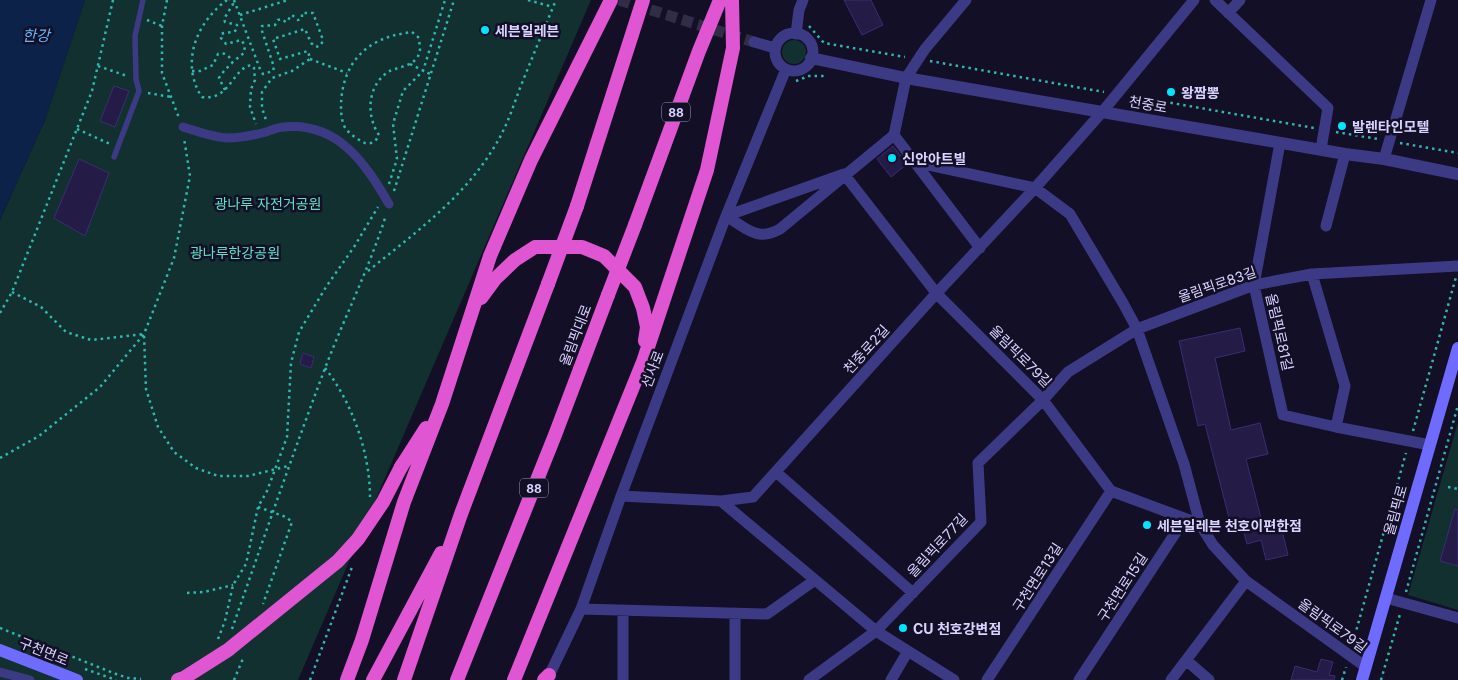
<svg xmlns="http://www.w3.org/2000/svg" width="1458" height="680" font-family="Inter,'Noto Sans KR',sans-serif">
<rect width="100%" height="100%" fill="#130f26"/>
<path fill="#12302f" d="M85 0H591L298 680H0V220L45 120Z
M782 52a12 12 0 1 1 24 0a12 12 0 1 1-24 0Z
M1458 422V610L1408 595Z"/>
<path fill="#0c2248" d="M0 0H85L45 120 0 220Z"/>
<path fill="#241b47" stroke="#3b2d73" d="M844 0H871L883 25 862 35Z
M114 86 129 91 115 127 100 121Z
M893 146 907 164 891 177 877 159Z
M79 159 109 173 85 236 54 218Z
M1240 328 1245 351 1215 358 1231 430 1260 423 1268 454 1246 459 1263 526 1280 522 1288 555 1266 560 1261 540 1247 544 1244 533 1229 518 1205 424 1198 426 1179 341Z
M303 353 314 357 311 368 300 364Z
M1455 509 1458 510V566L1440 561Z
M1321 659 1333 662 1329 675 1335 676 1334 680H1291L1295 666 1317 672Z"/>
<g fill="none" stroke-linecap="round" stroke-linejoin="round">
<path stroke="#312d47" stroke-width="11" stroke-dasharray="11 5.5" stroke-linecap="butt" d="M619 0 754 42"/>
<path stroke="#2fb8b0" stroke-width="2.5" stroke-dasharray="2.5 4" stroke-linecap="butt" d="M167 0 162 26V73L179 118
M227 0C204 17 187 45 193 76 195 84 197 90 202 97 230 101 232 69 251 65L254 68 255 80 251 89 250 107 256 124
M234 0 260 69 263 74 273 71 274 67 261 28 262 26 275 25 278 20 281 19 286 22 288 21 290 16 292 15 298 20 302 18V13H313L323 40 321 45 316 47 311 43 305 29 273 39 280 59 308 51 310 59 292 71 272 78 262 92V108L266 120
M528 0 553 7
M240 15 288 0
M147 20 162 26
M809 26 824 43 905 57
M412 32 418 37C420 45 422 52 416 59 410 67 396 67 388 72 367 86 366 116 379 135 376 143 368 146 361 141 356 138 350 134 346 129 342 124 341 114 341 107 341 81 351 56 375 43 387 36 399 34 412 32Z
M310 59 347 73
M930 61 1104 92
M410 64 430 74
M98 66 127 76
M192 71H200L213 65 218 54C225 52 229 55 232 62
M796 81 809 76H826
M225 90 219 78C225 68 235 60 244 53 245 48 245 44 241 40L226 44 221 38V34L224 33 234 32 237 29V25L225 22 224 19 233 4 230 0
M148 93 171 97
M1132 96 1314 128
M77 129 110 144
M1336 132 1378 139
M1400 143 1458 153
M389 184 397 159 393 124 403 91 423 71 445 0
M394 191 454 0
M368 271C415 233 465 197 496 144 507 126 513 107 520 88 532 58 544 29 556 0
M12 292 41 307 66 332 91 340 144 334 146 389 158 427 174 452 196 468 218 476H248L288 466
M0 313 12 292 92 91 113 0
M325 368C352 402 370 453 370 497
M1413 431 1456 277
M0 458 39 436 100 387 144 334 174 258 190 176 184 138
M1448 487 1458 489
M258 507 286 517 292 522 263 604
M1406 592 1458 405
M187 593 204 592 233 585
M0 628 116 674 128 678 141 679
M232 629C262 543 292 456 324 371 344 318 369 269 386 215
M218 639 225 621 233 585 246 564 258 507 267 491 287 437 291 363 299 332 326 287 354 247 378 207
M1353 642 1406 453
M85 669 116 680
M234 680 244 656
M310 680 352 567
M1342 680 1346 667
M1381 680 1400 614"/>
<path stroke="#3d3a85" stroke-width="5.5" d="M114 157 139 91 136 79 135 36 143 0"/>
<path stroke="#3d3a85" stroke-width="9" d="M183 127C196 131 215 138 228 138 240 138 255 135 266 132 272 130 278 127 284 127 338 122 365 163 389 204
M0 672 30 680"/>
<path stroke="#3d3a85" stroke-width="11" d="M1215 0 1328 108 1321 149
M1228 13 1240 0
M775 52a19 19 0 1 1 38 0a19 19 0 1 1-38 0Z
M796 34 799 10 803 0
M754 42 775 48
M894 135 980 248
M1280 143 1254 285 1283 415 1336 427 1430 445
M1384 159 1431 0
M915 162 1035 188 1070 214 1123 303 1137 329 1184 464 1200 524 1213 545 1246 581 1366 667
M726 216 844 174 937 294 1043 400 1111 491 1200 524
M726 216C746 228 757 242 780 229L894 135 906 78 925 49 966 0
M1326 226 1345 154
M1312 274 1345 386 1336 427
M776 472 913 593
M621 496 721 501 753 497 933 297 1035 188 1103 111 1194 0
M721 501 876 631 954 680
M1386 598 1458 618
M581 609 767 614 815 580
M1186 660 1209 680
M547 680 581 609 621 496 726 216 786 69
M623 680V610
M735 680V613
M809 680 876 631 981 522 978 463 1043 400 1068 372 1137 329 1254 285 1312 274 1458 266
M891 680 908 651
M987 680 1111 491
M1079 680 1178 529 1200 524
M1171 680 1246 581"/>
<path stroke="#3d3a85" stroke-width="12" d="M811 58 906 78 1345 154 1384 159 1458 174"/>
<path stroke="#6f6bff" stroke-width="12" d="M0 650 77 680
M1362 680 1458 348"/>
<path stroke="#e055d1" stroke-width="14" d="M577 206 643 0
M635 225 699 51 720 0
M481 298 495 279 515 260 535 247H582L604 256 635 287 643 308 647 327 645 341
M401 467 426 428
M347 680 362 640 404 502 442 404 490 256 531 160 611 0
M373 680 441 553
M404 680 461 514 548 284
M457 680 555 435 608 295
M514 680 643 362 707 170 733 48 732 0
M544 680 549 675"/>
<path stroke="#e055d1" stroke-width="14" d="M548 284 577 206
M608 295 635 225
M178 680 184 678 228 650 338 561 358 539 383 502 401 467"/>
</g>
<g fill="#00e5ff" stroke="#130f26" stroke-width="2">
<circle cx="485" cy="30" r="5"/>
<circle cx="1171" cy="92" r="5"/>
<circle cx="1342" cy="126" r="5"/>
<circle cx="892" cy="158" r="5"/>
<circle cx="1147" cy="525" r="5"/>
<circle cx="903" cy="628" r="5"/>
</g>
<g text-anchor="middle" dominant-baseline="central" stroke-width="5" stroke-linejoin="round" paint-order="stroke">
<g fill="#130f26" stroke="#9e99be" stroke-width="1">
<rect x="662" y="102.5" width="28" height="19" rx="4"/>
<rect x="520" y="478.5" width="28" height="19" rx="4"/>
</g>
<g font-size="12" font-weight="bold" fill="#d9d4ff">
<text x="676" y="112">88</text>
<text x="534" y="488">88</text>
</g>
<g font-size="14" font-weight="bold" fill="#d9d4ff" stroke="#130f26" text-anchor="start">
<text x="495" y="30">세븐일레븐</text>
<text x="1181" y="92">왕짬뽕</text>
<text x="1352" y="126">발렌타인모텔</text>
<text x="902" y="158">신안아트빌</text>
<text x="1157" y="525">세븐일레븐 천호이편한점</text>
<text x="913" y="628">CU 천호강변점</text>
</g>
<g font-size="14" fill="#d9d4ff" stroke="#130f26">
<text transform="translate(1148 104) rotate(10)">천중로</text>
<text transform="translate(1217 284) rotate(-19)">올림픽로83길</text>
<text transform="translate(1280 332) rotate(77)">올림픽로81길</text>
<text transform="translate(575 335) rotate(-69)">올림픽대로</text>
<text transform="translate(866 349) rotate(-48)">천중로2길</text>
<text transform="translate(1021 356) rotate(45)">올림픽로79길</text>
<text transform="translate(652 369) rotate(-69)">선사로</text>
<text transform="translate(1395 510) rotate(-74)">올림픽로</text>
<text transform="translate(937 545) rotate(-47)">올림픽로77길</text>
<text transform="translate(1037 577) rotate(-57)">구천면로13길</text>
<text transform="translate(1122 587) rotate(-57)">구천면로15길</text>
<text transform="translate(1333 625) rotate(36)">올림픽로79길</text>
<text transform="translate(44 651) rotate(22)">구천면로</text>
</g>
<g font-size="14" fill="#5fe0c0" stroke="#130f26">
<text x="268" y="203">광나루 자전거공원</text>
<text x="235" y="252">광나루한강공원</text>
</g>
<g font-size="15" font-style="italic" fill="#62b6ff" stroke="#130f26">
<text x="36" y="35">한강</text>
</g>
</g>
</svg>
